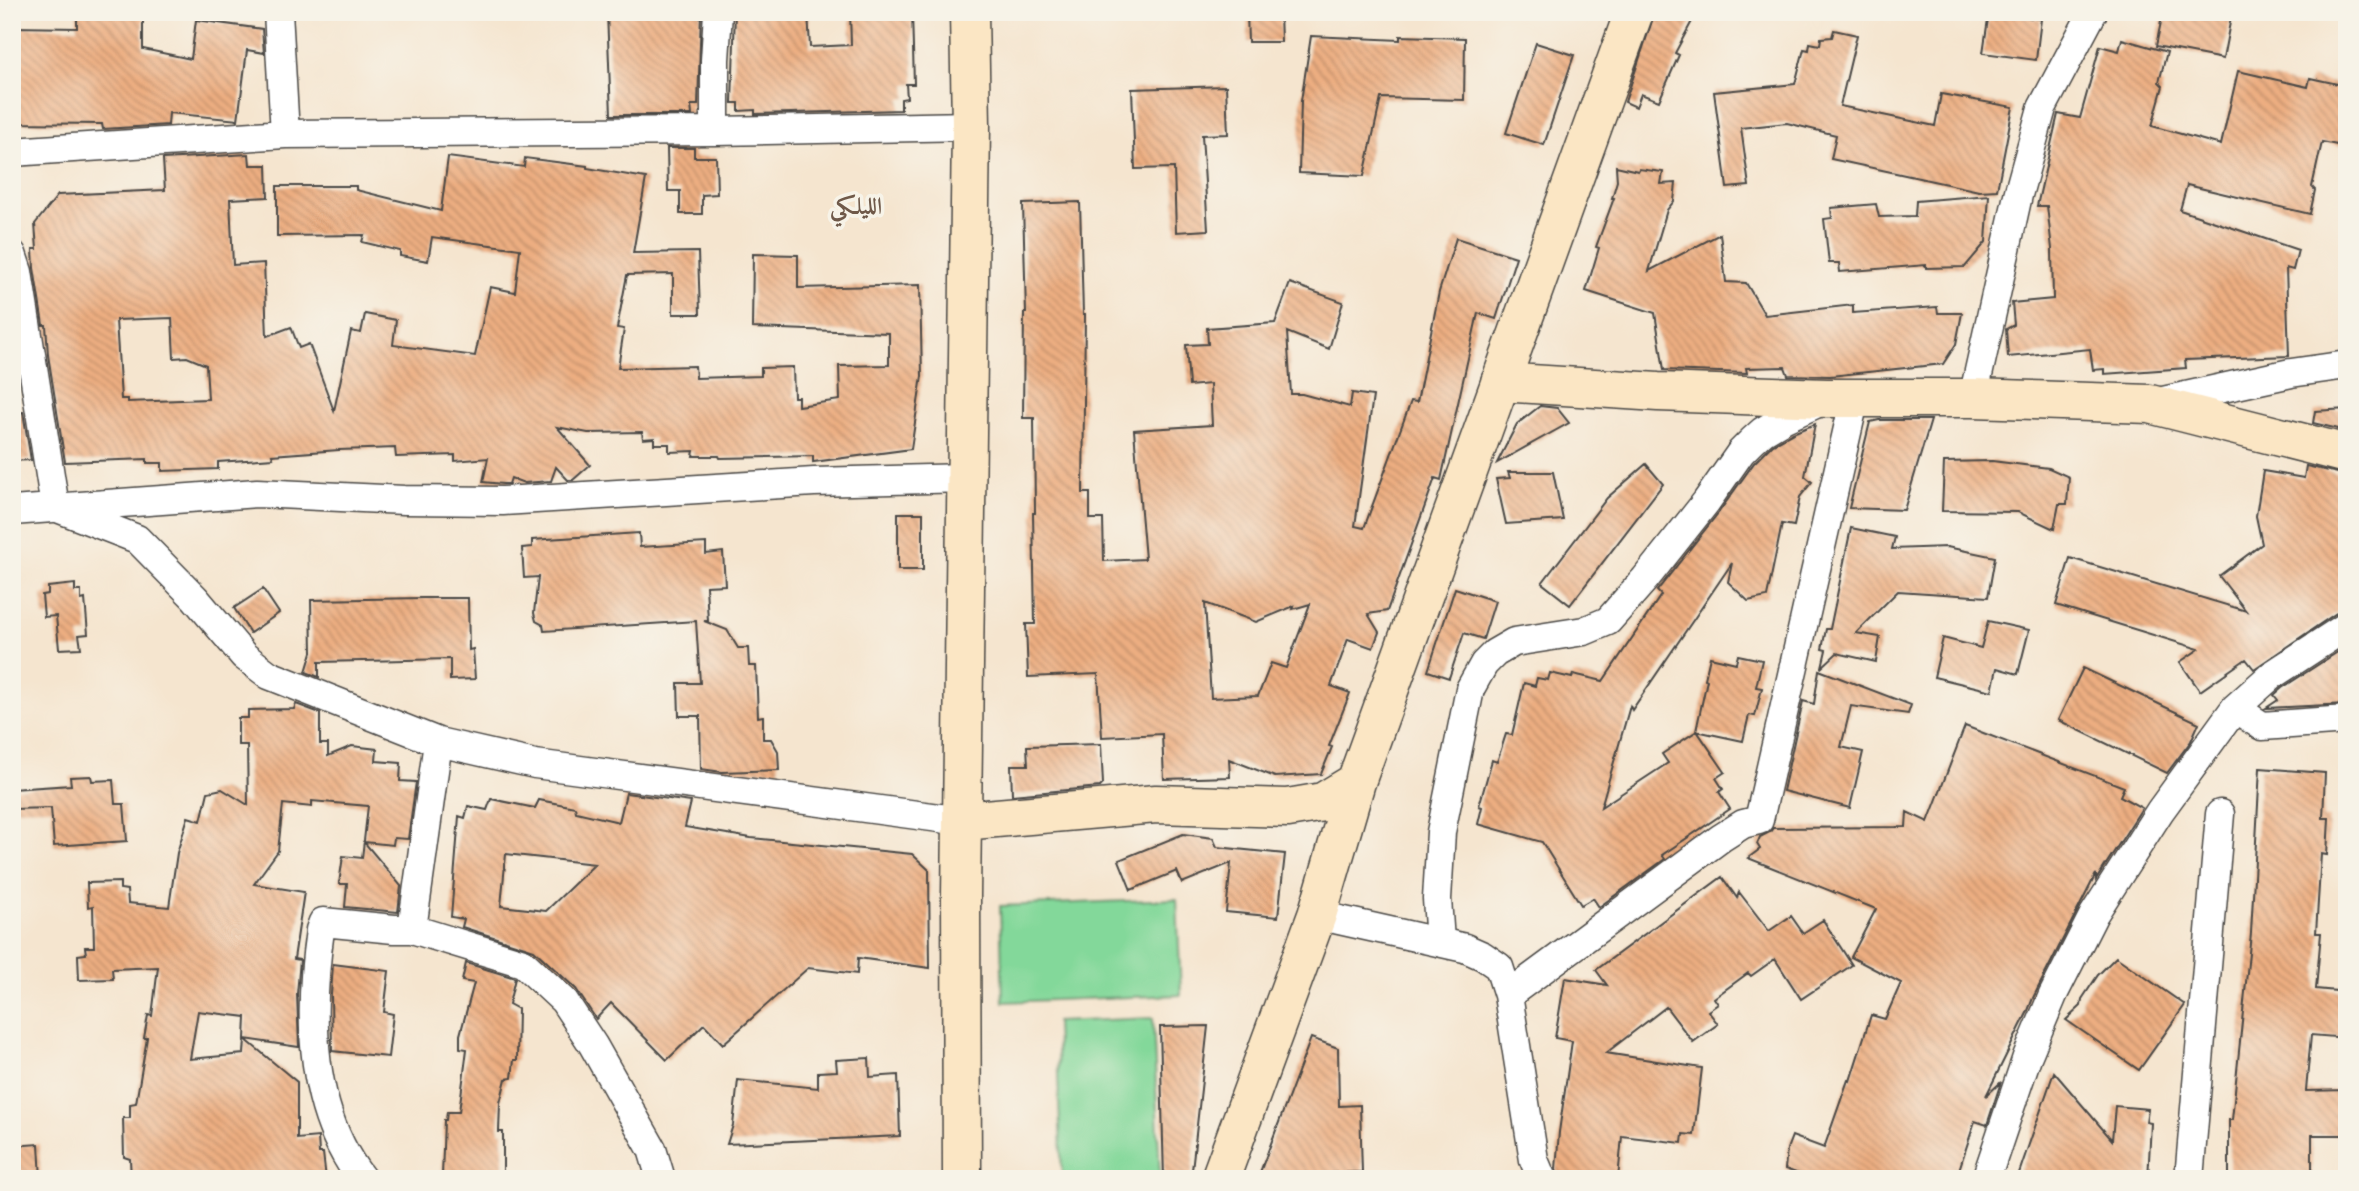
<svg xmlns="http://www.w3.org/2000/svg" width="2359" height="1191" font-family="Cardo,Amiri,serif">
<defs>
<pattern id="building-back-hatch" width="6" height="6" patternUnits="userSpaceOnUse" patternTransform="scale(1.75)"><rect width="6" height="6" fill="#edae81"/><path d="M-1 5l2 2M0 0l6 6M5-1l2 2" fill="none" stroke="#c08e6a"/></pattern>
</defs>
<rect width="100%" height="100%" fill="#f7f3e8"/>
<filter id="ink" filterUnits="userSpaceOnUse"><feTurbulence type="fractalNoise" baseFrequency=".0143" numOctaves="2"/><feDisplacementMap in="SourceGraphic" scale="14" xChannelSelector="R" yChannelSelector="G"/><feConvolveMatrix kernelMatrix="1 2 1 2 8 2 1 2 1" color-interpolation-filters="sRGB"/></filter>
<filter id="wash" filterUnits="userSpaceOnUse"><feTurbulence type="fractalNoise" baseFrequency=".00686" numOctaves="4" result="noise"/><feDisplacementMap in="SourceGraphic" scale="28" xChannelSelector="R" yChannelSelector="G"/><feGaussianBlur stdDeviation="1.57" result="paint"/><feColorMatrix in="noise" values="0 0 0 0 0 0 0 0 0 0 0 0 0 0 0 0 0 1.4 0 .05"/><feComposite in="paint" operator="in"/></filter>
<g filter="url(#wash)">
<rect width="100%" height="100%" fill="#f5e5cf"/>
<path fill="#83d89a" stroke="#578262" stroke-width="2" d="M1177 899 1181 995 1003 1002 1000 906Z
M1153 1018 1160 1179H1062L1056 1022Z"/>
<g id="blocks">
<path fill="url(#building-back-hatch)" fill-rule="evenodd" d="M77 12H143V49L191 59 196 20 262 29 264 53 247 50 238 120 169 113 168 125 103 129 102 124 12 123V27L77 28Z
M607 12H701L698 105H691L692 115H611Z
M735 12H808L810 47 851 45 850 12H912L914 84H906L907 98 901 99V110L755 114V110L739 111V103H732Z
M1247 12H1280L1281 42H1248Z
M1655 12H1697L1675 53 1679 55 1659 101 1641 94 1636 107 1625 102Z
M1989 12 2041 19 2036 60 1983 53Z
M2163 12H2232L2223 59 2156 46Z
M1834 30 1857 35 1840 106 1935 126 1941 94 2013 107 1997 190 1979 191 1831 159 1836 135 1787 123 1741 128 1749 186 1727 188 1714 92 1795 84 1804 49 1809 50 1810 43 1820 45 1821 38 1832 37Z
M1311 36 1400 40V36L1465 38 1464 100 1381 98 1364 176 1299 173 1301 101Z
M2122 39 2167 52 2159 82 2163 86 2152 126 2221 145 2238 71 2308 87 2310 78 2347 86V147L2322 142 2312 187 2315 190 2310 214 2187 185 2180 210 2298 250 2293 270 2286 268 2289 356 2185 360 2186 368 2104 374V369L2093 370 2090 349 2008 357 2006 329 2014 325 2012 303 2053 299 2052 249 2047 206H2037L2058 114 2080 118 2100 46 2119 51Z
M1536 43 1574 55 1544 145 1506 133Z
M1226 86 1228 134 1202 135 1208 230 1176 232 1174 168 1135 169 1132 89Z
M667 148H694V157H716L717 194 702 195V214H680V191H668Z
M249 154 250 165H267L268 197 230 199 233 265 264 263 267 336 291 327 299 348 309 344 334 411 351 331 361 333 365 314 396 320 393 345 475 356 490 287 515 292 520 249 432 237 428 261 400 256V251L362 242 364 235 277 236V186H356V190L441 211 448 157 524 167 525 158 587 166V168L646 178 633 253 698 252 700 314H673V274L627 275 617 328 624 329 618 368 695 366 696 378 761 376V368L793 367 794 397H798V406L840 400 839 366 889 365V333L752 328 753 254 798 255V288L920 285 922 376 911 449 813 462V456L720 458 719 456H693L694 451 669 452V444H654V438L643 439 642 432 588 433 557 427 590 465 573 480H568L556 467 551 481 524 483 511 478 509 484H503L483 482 488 458 455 461V455L396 457 395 448 339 450 272 455 273 458 218 462V469L162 471V463H147V459L65 462 48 355 46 325H43L34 268 33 249H37L35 224 58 195 165 190 163 159ZM172 318 174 358 187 357 206 365 208 399 128 402V399H121L116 320Z
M1616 166 1638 171 1639 169 1663 172 1661 184 1676 183 1674 201 1667 210 1649 271 1720 234 1726 282 1746 283 1765 315 1853 305V313L1937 307 1938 313H1962L1956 344 1943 364 1830 376 1788 375 1785 367 1746 368 1747 373 1664 370 1655 313 1586 291 1599 248 1596 247 1614 198H1612L1617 181Z
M1989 195 1986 242 1965 267 1926 268V265L1840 272 1839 263H1829L1824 219 1832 218 1831 208 1876 204 1879 217 1915 216 1916 201Z
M1080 202 1083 314H1085L1083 493H1090V519H1103L1104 561 1145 559 1134 430 1212 425 1210 384 1189 386 1186 345 1208 344 1207 328 1275 323 1290 283 1343 302 1329 349 1287 332 1291 394H1302L1350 407 1352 393 1373 396 1355 526 1364 528 1411 401 1417 402 1439 292 1456 238 1516 257 1496 319 1478 313 1441 480 1435 478 1387 611 1368 614 1379 632 1373 648 1348 639 1331 686 1350 693 1329 746 1332 747 1321 774 1275 777 1229 759 1230 777 1164 779 1162 734 1102 737 1098 674 1028 677 1026 624H1035L1033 513H1035L1034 418H1023L1024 313H1026L1023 204ZM1205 603 1256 622 1294 606 1293 609 1310 604 1286 668 1271 663 1258 696 1211 698Z
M1540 406 1557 408 1569 423 1497 463 1517 424Z
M2347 409V431L2313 423 2315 411Z
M23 412 31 460 12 461V413Z
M1879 420H1931L1904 510 1849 508 1870 422Z
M1815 424 1805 476 1812 482 1800 497 1794 526 1782 524 1767 597 1748 601 1728 582 1732 563 1632 710 1630 706 1601 807 1668 763 1662 754 1697 731 1725 772 1716 778 1723 789 1719 792 1730 809 1662 855 1665 859 1599 907 1593 898 1581 905 1542 842 1478 824 1482 807 1479 806 1492 760 1497 762 1506 734 1512 735 1524 683 1535 686 1537 678 1548 680 1550 673 1572 678 1573 674 1603 681 1661 595 1657 591 1719 512 1754 463 1773 444 1793 433Z
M1992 461 2049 468 2069 477 2067 504H2059L2054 529 2018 512 1942 511 1944 462Z
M1646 464 1663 484 1570 605 1542 583 1607 498Z
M2306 466 2347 475V609L2338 612 2254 669 2246 659 2200 691 2180 662 2199 649 2056 605 2070 558 2246 611 2219 576 2262 544 2256 516 2263 471 2304 478Z
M1508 472H1553L1563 520 1506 524 1496 479 1510 478Z
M898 513H923V570H898Z
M1851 528 1895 537 1892 549 1947 547 1995 557 1988 597 1898 591 1856 633 1880 637 1876 662 1837 653 1822 667 1826 650 1822 649 1826 629H1830Z
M639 533 640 547 706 543V554L723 552 725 585 706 586 708 621H704L727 630 738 648H748L749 666H756L758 717 763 716V739H771L778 751 779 770 722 772 701 769 700 716H679L678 683H700L696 621 544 631 543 625 536 621 534 613 538 577 524 578 522 548 532 547V540Z
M75 584V591H81V600L85 599 88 634 79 635 81 648 59 649 56 616 44 617 42 595 48 594V587Z
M1455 588 1495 601 1483 639 1464 633 1449 678 1428 671Z
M263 589 279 613 250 633 234 608Z
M423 598H468L469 650 473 649 475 679 450 680V659L319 662V677L306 672 312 652 311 600Z
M1988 621 2029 630 2018 674 1997 668 1992 691 1934 677 1943 638 1981 648Z
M2347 646V704L2266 708 2278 700 2274 695 2282 688Z
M1738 655 1762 660 1756 687 1762 688 1755 716 1749 715 1743 741 1696 731 1707 680 1705 679 1710 657 1736 663Z
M2083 668 2199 723 2191 741 2167 773 2058 720Z
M1819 670 1911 705 1908 714 1851 706 1841 747 1863 752 1850 808 1783 791 1803 701 1814 704Z
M296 704 320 713V744H328V756L352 746 377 749 376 761 401 763 400 781 416 782 408 839 394 838 393 845 364 842 401 886 398 912 345 907 347 884H339L343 856 362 858 368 806 312 801V807L283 804 278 851 254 884 304 892 294 959 300 960 297 994 299 1047 245 1039 246 1017 198 1011 190 1059 244 1054 245 1039 297 1082V1139L318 1137 319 1153H323L326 1179H131L130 1159 124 1157 123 1118H130V1104L136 1103 147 1038H144L148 1015 152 1016 158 967 112 969 113 979 79 980 78 955 86 954 85 947H94L93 906 88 907 87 883 120 882V889L127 890 128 903 169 907 177 853 188 817 201 821 208 792 222 789 248 805 247 745H238V718H248V710L294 709Z
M1965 726 2124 787 2120 796 2142 808 2096 880V874L2033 998 2027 1013 1986 1096 2001 1082 1987 1125 1975 1121 1956 1179H1813L1785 1169 1787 1149 1792 1136 1824 1148 1848 1080 1850 1081 1871 1015 1885 1019 1901 983 1851 957 1876 909 1748 858 1760 849 1757 844 1760 837 1770 832 1773 828 1906 827 1907 812 1928 822Z
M1101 744 1103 784 1100 787 1012 795 1011 765H1028L1027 746Z
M2260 768 2325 773 2323 818H2329L2327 855 2321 854 2316 933H2321L2316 989 2347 992V1038L2311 1035 2306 1091 2347 1090V1135H2312V1179H2229V1120H2232L2251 933Z
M91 776 92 781 113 780 115 804H124L127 841 54 846 51 808 12 809V789L71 785 70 777Z
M626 793 691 802 685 827 751 838 912 854 929 870 930 968 858 958 857 974 808 968 723 1044 704 1024 667 1060 611 1003 596 1019 576 989 534 950 462 927 464 919 451 917 459 816 465 818 468 806 487 810 491 799 535 808 539 800 575 807 576 812 619 822ZM506 854 595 864 546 911 501 906Z
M1183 834 1213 838 1217 847 1285 854 1278 917 1226 912 1231 863 1182 883 1177 871 1131 890 1119 860Z
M1722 877 1737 898 1739 892 1769 931 1791 916 1803 933 1823 920 1852 965 1801 999 1775 959 1751 976 1748 973 1714 998 1718 1004 1708 1011 1718 1024 1693 1042 1666 1007 1606 1053 1702 1068 1694 1135 1683 1134 1682 1143 1622 1136 1618 1179H1558L1556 1169 1559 1132 1572 1041 1555 1038 1565 978 1607 985 1596 970Z
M2116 957 2185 1005 2139 1070 2066 1020 2081 1006 2082 999 2098 975Z
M466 963 515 978 509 1004 518 1009 517 1060H514L512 1078 506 1079 500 1103 499 1132H503V1179L442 1177 444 1120H446L447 1112H459L467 1049 460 1048V1035L474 983 462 981Z
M333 964 389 971 384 1012 393 1014 388 1057 332 1051 331 995Z
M1208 1026 1191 1179H1164L1160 1027Z
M1311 1038 1338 1048 1339 1106 1360 1105 1362 1172 1259 1175Z
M869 1058 870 1077 898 1075 900 1136 727 1144 733 1125 738 1080 818 1088V1072L837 1071 836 1060Z
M2054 1072 2112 1140 2115 1106 2148 1109 2146 1122 2151 1123 2148 1179H2017Z
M39 1144 41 1179H12V1146Z"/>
</g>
</g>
<g filter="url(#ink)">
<use href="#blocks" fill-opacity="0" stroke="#494744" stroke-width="2"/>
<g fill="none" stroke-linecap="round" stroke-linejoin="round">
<defs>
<path id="street" d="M278 12 285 134
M715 131V60L718 12
M12 152 285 134 715 131 971 126
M12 254 18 272 55 507
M1973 398 2018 195 2042 108 2093 12
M2154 403 2291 373 2347 365
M55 507 137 539 195 598 244 656 269 675 438 742 535 764 962 821
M12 511 257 493 404 500 503 501 814 482 967 478
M2235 708 2262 726 2347 720
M1317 915 1465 948 1483 956 1499 967 1508 995 1721 838 1743 824 1759 820 1855 397
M412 929 523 963 564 1001 593 1045 652 1149 661 1179
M1440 941 1437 899 1441 832 1470 689 1484 664 1495 653 1514 642 1584 631 1608 621 1645 579 1706 502 1741 452 1753 440 1763 431 1785 418 1824 400
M1508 995 1534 1160 1542 1179
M362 1179C308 1110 308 1013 320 930L323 922 394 929H412L438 742
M1986 1179 2027 1057 2053 995 2094 914 2160 811 2235 708 2272 675 2347 626
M2189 1179 2220 814"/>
<path id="secondary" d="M1500 382 1658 392 1827 398H1973L2150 404 2347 454
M962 821 1156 804 1288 808 1323 802 1356 782
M962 1179 961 896 971 126 969 12
M1220 1179 1317 915 1356 782 1634 12"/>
</defs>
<use href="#street" stroke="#494744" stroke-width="31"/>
<use href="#secondary" stroke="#494744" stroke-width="41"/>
<use href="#street" stroke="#fff" stroke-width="28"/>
<use href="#secondary" stroke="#fbe6c4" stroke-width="38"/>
</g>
</g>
<g text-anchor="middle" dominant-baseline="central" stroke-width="7" stroke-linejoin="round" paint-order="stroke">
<g font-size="24" font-weight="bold" fill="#6f5949" stroke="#f7f3e8">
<text x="856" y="206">الليلكي</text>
</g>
</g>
<rect width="2359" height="1191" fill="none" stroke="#f7f3e8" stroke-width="42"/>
</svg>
